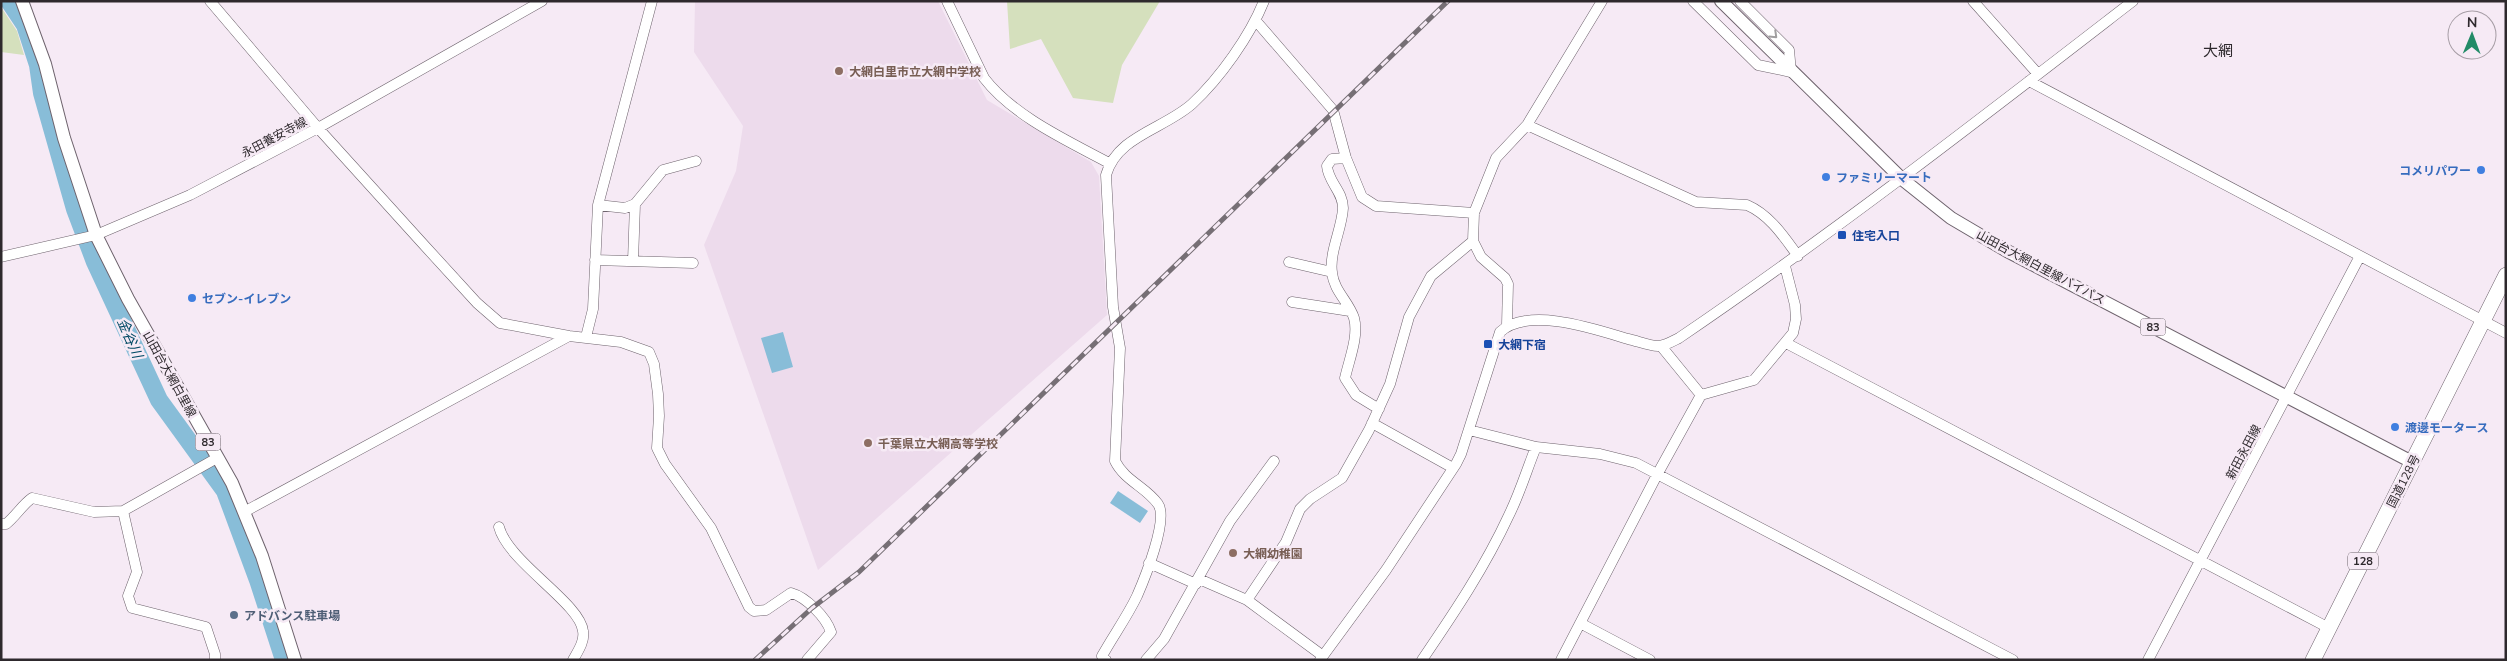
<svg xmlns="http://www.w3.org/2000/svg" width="2507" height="661" font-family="Mulish,'Noto Sans JP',sans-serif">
<rect width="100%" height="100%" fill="#f6eaf5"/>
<path fill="#eddbec" d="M695 1H938L987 100 1091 162 1099 176 1107 315 818 570 704 245 736 171 743 126 694 52Z"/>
<path fill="#d5e0bd" d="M1007 1H1160L1122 65 1113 103 1073 98 1041 39 1010 49Z
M1 7 17 31 24 55 1 52Z"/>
<path fill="#88bdd8" d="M783 332 793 367 772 373 761 338Z
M1118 491 1148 511 1140 523 1110 503Z"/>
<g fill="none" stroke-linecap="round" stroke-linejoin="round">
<path stroke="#88bdd8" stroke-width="18" d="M9 1 25 25 38 65 42 93 75 209 95 262 159 400 225 491 258 580 284 660"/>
<defs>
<path id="minor" d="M210 1 318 128 424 245 477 303 500 323 569 336 621 342 649 352 654 364 658 394 659 416 657 448 665 464 711 528 749 607 754 611 766 610 791 593C806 597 826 617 831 632L807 660
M947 1 984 78C1013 116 1068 141 1109 163
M1693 1 1758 65 1791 72 1789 50 1740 1
M1973 1 2038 74
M1256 21 1333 110 1346 158 1362 197 1376 206 1474 213
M2029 81 2506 333
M1527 125 1696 202 1747 205C1770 215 1784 237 1798 256
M1346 158 1332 159 1327 166C1328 182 1343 191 1343 208 1342 229 1329 252 1332 273 1334 291 1349 302 1354 318 1359 336 1349 360 1345 378L1356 395 1379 409
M598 205 625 208 635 204 663 170 696 161
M1 257 96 235 190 195 318 128 542 1
M595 260 693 263
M633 261 635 204
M1289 262 1332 272
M1292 302 1350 311
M1507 325 1508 284 1505 278 1481 257 1473 241 1474 213 1496 158 1527 125 1602 1
M586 337 593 309 598 205 652 1
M1786 343 2329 628
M1661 346 1701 395
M1372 423 1453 468
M1469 430 1536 447 1600 454 1636 463 2013 660
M123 511 137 572 128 596 132 608 206 627 215 654V660
M244 512 569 336
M1 524H6C16 516 22 505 32 498L94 512 123 511 217 458
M499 527C508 562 580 603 583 631 585 641 578 651 573 660
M1149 563 1196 584
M1199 579 1247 600 1323 656
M1247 600 1286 542 1300 509 1310 499 1342 478 1369 430 1390 384 1409 317 1431 276 1473 241
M1580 623 1650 660
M1106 660 1102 656C1113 636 1127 617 1137 596 1144 580 1169 519 1158 504 1146 487 1125 481 1115 461L1120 348 1113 307 1106 175C1117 136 1164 129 1192 104 1220 78 1250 36 1264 1
M1146 660 1164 639 1230 521 1274 461
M1320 660 1386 570 1456 464 1461 454 1500 332C1528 306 1595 329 1628 339 1638 341 1648 346 1658 346 1665 346 1673 341 1679 338 1835 232 1984 116 2133 1
M1422 660C1454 613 1485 567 1509 515 1520 493 1527 469 1536 447
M1561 660 1658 473 1701 395 1754 380 1793 333 1796 319 1795 305 1785 266
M2148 660 2360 256"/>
<path id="major" d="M22 1 45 64 64 138 96 235 128 299 232 483 262 556 295 660
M1721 1 1902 179 1951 218 2007 251 2412 462"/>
<path id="highway" d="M2313 660 2506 275"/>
</defs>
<use href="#minor" stroke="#6e636d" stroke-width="11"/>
<use href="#major" stroke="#6e636d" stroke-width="14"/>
<use href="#highway" stroke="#6e636d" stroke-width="16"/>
<use href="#minor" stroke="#fff" stroke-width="10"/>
<use href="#major" stroke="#fff" stroke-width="12"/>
<use href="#highway" stroke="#fff" stroke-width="15"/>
<defs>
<path id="rail" d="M755 660 812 608 859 572 1448 1"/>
</defs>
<use href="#rail" stroke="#766f75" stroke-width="5"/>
<use href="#rail" stroke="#f6eaf5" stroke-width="3" stroke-dasharray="9" stroke-linecap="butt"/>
</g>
<defs><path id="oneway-chevron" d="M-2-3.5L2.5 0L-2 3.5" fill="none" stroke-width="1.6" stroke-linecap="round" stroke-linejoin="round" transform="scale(1.25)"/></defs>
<use stroke="#a19fa0" href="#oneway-chevron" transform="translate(1774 35) rotate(44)"/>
<g fill="#8d6e63" stroke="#f6eaf5" stroke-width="2">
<circle cx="839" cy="71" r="5"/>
<circle cx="868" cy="443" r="5"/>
<circle cx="1233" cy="553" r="5"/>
</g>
<g fill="#3f7fe0" stroke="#f6eaf5" stroke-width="2">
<circle cx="2481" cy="170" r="5"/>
<circle cx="1826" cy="177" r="5"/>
<circle cx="192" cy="298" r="5"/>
<circle cx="2395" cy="427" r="5"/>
</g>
<g fill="#1a4fb4" stroke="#f6eaf5" stroke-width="2">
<rect x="1837" y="230" width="10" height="10" rx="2.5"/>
<rect x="1483" y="339" width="10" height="10" rx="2.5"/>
</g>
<circle fill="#5c6f8a" stroke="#f6eaf5" stroke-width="2" cx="234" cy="615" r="5"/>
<g text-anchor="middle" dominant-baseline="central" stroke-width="5" stroke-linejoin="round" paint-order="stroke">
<g fill="#f6eaf5" stroke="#6a6369" stroke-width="1">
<rect x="2140.5" y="318.5" width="25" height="17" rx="4"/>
<rect x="195.5" y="433.5" width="25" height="17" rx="4"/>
<rect x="2348" y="552.5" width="30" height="17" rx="4"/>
</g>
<g font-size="11" font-weight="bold" fill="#2e292d">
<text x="2153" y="327">83</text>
<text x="208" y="442">83</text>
<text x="2363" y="561">128</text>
</g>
<g font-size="12" font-weight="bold" fill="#785e54" stroke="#f6eaf5" text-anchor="start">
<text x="849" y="71">大網白里市立大網中学校</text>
<text x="878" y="443">千葉県立大網高等学校</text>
<text x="1243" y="553">大網幼稚園</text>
</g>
<g font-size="12" fill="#2e292d" stroke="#f6eaf5">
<text transform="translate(274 137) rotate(-28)">永田養安寺線</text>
<text transform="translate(2041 267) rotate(28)">山田台大網白里線バイパス</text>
<text transform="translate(170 374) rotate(61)">山田台大網白里線</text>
<text transform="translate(2243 452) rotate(-62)">新田永田線</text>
<text transform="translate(2403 481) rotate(-63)">国道128号</text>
</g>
<g font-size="12" font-weight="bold" fill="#366cbe" stroke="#f6eaf5" text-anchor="start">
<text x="2471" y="170" text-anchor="end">コメリパワー</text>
<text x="1836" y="177">ファミリーマート</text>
<text x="202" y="298">セブン-イレブン</text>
<text x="2405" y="427">渡邊モータース</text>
</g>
<g font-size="12" font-weight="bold" fill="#164399" stroke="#f6eaf5" text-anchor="start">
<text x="1852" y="235">住宅入口</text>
<text x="1498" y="344">大網下宿</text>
</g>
<g font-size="12" font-weight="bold" fill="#4e5e75" stroke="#f6eaf5" text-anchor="start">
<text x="244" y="615">アドバンス駐車場</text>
</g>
<g font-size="14" font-style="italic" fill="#004964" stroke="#f6eaf5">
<text transform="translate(130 338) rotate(66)">金谷川</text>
</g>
<g font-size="15" fill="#2e292d" stroke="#f6eaf5">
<text x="2218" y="50">大網</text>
</g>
</g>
<rect width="2507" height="661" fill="none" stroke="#2e292d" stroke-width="5"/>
<g transform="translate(2472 35) rotate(1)"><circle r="24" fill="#f6eaf5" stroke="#a69da5"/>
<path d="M0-4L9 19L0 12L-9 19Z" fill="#228b67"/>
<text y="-8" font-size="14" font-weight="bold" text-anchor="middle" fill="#2e292d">N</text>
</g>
</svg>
